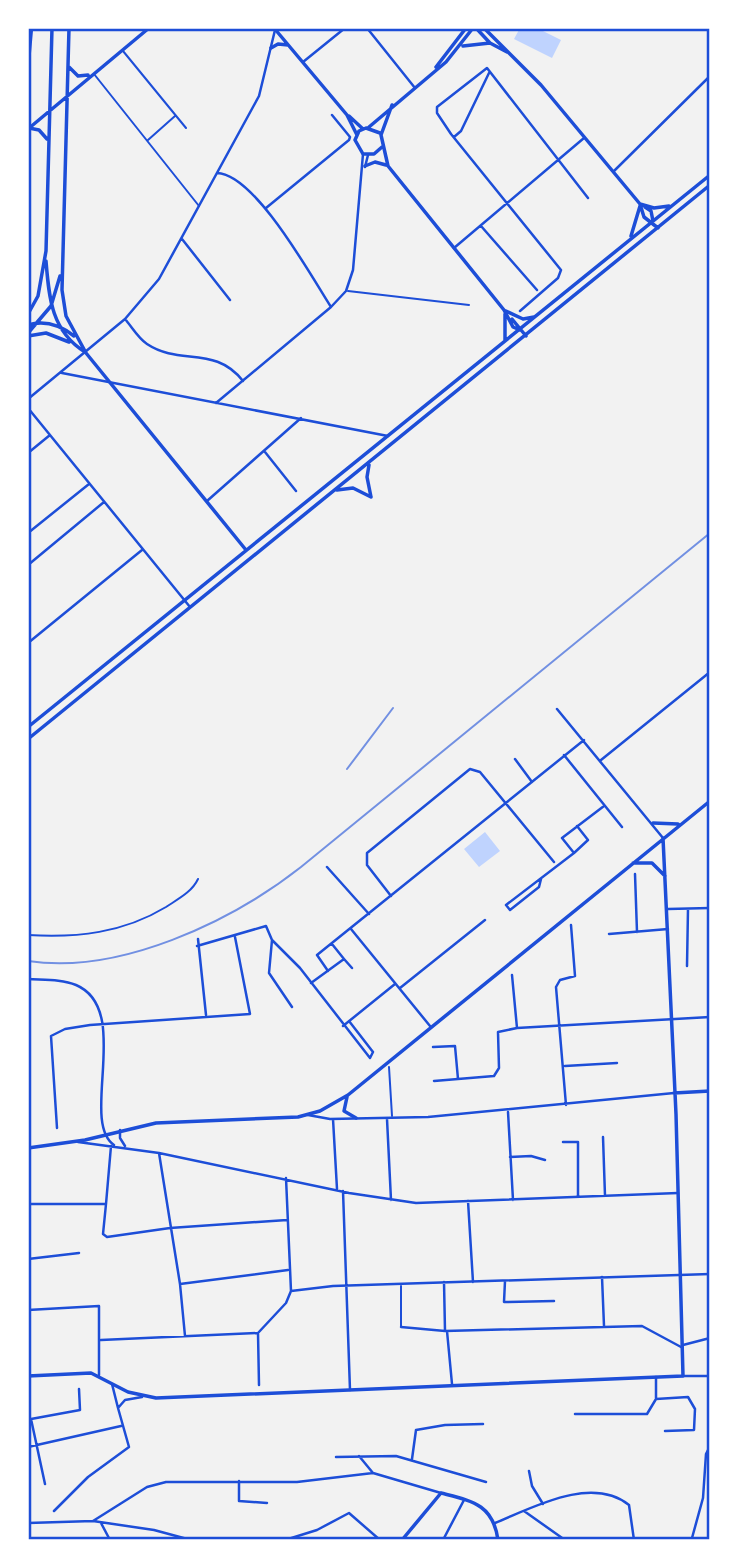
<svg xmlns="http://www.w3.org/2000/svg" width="738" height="1568" font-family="Georgia,serif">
<rect width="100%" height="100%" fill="#f2f2f2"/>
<path fill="#bfd3fe" d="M520 28H537L561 40 552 58 514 39Z
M485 832 500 851 479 867 464 849Z"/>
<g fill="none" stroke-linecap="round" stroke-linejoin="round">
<path stroke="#1d4ed8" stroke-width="2" d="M123 51 186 128
M94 74 199 206
M148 140 175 116
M348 291 469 305
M28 935C77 938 123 933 166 907 178 899 192 892 198 879"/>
<path stroke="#1d4ed8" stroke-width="2" d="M389 1067 392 1116
M401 1326V1286"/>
<path stroke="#1d4ed8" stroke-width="2.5" d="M367 28 415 88
M303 62 345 28
M28 73 32 28
M454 137 461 131 489 73
M365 167 368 155
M614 171 710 76
M217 173C255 174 311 276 331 307
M266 208 349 140 350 137 332 115
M481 226 537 290
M182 239 230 300
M454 248 584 138
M520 311 558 278 561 270 451 134 437 113V107L487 68 588 198
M125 319C132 327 138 338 147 344 180 366 215 345 243 381
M62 373 388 436
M28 399 125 319 159 279 259 96 275 30
M216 403 331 307 346 291 353 270 363 154
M28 408 190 607
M265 452 296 491
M28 453 50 435
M207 501 301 418
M28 533 89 484
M28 565 104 502
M28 643 142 550
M557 709 663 838
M564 755 622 827
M515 759 532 782
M601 760 710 672
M577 826 588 840 574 853 562 838 604 806
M327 867 369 914
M635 874 637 932
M541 879 539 887 510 910 506 905 574 853
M391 896 367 865V853L470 769 480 772 554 862
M668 909 710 908
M351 929 430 1026
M609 934 668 929
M198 939 206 1015
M272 940 269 973 292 1007
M197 946 266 926 272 940 300 968 370 1058 373 1052 349 1021
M344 959 352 968
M687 966 688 909
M328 971 317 955 584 740
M512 975 517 1028 710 1017
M28 979C44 980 62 979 76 985 133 1009 79 1121 114 1145
M311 983 344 959 332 944
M400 988 485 920
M343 1026 395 984
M433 1047 455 1046 458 1079
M565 1066 617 1063
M434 1081 494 1076 499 1068 498 1032 517 1028
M566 1105 556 987 560 980 575 976 571 925
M508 1112 513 1200
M308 1115 330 1119 428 1117 674 1093
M333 1119 337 1189
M387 1119 391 1200
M57 1128 51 1036 65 1029 90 1025 250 1014 235 937
M120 1130V1138L125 1146
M603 1137 605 1196
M78 1142 159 1153 349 1193 416 1203 678 1193
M563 1142H578V1197
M159 1153 180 1284 185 1336
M510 1157 531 1156 545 1160
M343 1191 350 1390
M468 1201 473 1282
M28 1204H106L111 1146
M106 1204 103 1234 107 1237 170 1228 287 1220
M28 1259 79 1253
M602 1277 604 1326
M505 1281 504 1302 554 1301
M444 1282 445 1331
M180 1284 288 1270
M291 1291 333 1286 710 1274
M28 1310 99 1306V1375
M401 1327 445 1331 642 1326 681 1347
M447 1331 452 1384
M101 1340 258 1333
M683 1345 710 1338
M683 1376H710
M112 1384 118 1408
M259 1385 258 1333 286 1303 291 1291 286 1178
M656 1399 688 1397 695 1409 694 1430 665 1431
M575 1414H647L656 1399V1377
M28 1447 121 1426
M359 1456 373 1473
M336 1457 396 1456 486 1482
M412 1459 416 1430 445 1425 483 1424
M529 1471 532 1486 543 1504
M239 1481V1501L267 1503
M45 1484 31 1419 80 1410 79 1389
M54 1511 88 1477 129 1447 118 1408 125 1400 142 1397
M524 1511 565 1540
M93 1521 154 1530 191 1540
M28 1523 93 1521 147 1487 166 1482H297L373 1473 441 1493
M101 1523 110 1540
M495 1523C532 1508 591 1475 629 1505L634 1540
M692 1538 703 1498 706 1454 710 1446
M285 1540 317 1530 349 1513 380 1540
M443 1540 464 1500"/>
<path stroke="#1d4ed8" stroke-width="3.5" d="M69 28 62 290 66 316 86 353 246 550
M274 28 347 115 357 135
M476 28 490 43 507 52
M484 28 541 85 640 204 644 217 658 228
M463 46 490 43
M271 48 278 44 288 45
M69 67 78 76 88 75
M436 67 466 28
M392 105 381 135 388 166 504 310 513 327 520 330
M349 116 363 129
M369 127 446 62 473 28
M29 128 39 130 47 139
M28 129 149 28
M380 133 366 128 359 131 355 140 363 154H374L382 147
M365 166 375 162 386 165
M640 204 654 208 669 206
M645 207 651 211 653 221
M631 236 640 206
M46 261C49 297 51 331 85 352
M506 311 523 319 534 317
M28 314 38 296 46 251 52 28
M505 314V340
M512 319 526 336
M28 325C45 320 60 325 74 336
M28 333 51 306 60 276
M28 336 46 333 69 342
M369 465 367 477 371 497
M337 490 353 488 371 497
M28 727 710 175
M28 739 710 185
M653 823 678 824
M633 863H652L665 876
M674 1093 710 1091
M347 1097 344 1111 356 1118
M28 1148 85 1140 156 1123 298 1117 320 1111 348 1095 710 801
M28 1376 91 1373 128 1392 156 1398 683 1376 676 1114 663 838
M402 1540 441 1493C472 1501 493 1504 498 1540"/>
<path stroke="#7290e2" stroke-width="2" d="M347 769 393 708
M28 961C119 975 231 922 301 867L710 533"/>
</g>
<rect width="738" height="1568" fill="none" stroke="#ffffff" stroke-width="60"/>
<rect x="30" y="30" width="678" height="1508" fill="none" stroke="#1d4ed8" stroke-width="2.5"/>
</svg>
